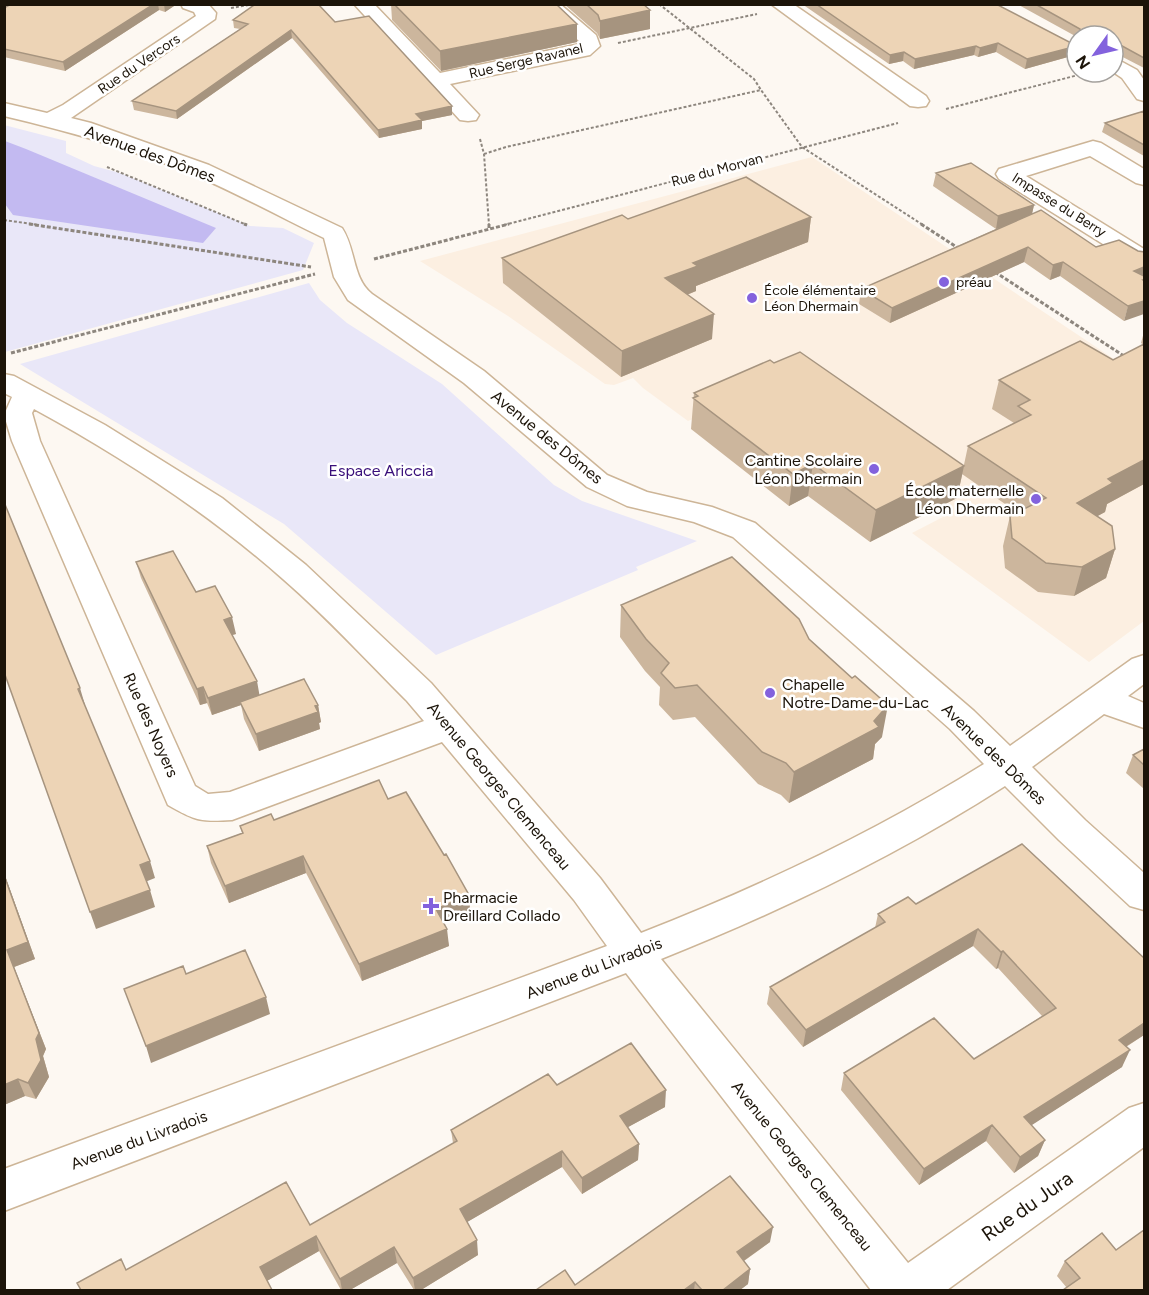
<svg xmlns="http://www.w3.org/2000/svg" width="1149" height="1295" font-family="Figtree,sans-serif">
<rect width="100%" height="100%" fill="#fdf8f2"/>
<path fill="#fcefe1" d="M812 157 1144 379V621L1089 662 912 533 943 517 922 502 798 376 688 421 643 388 633 378 614 385 605 384 508 316 420 261Z"/>
<path fill="#e9e7f8" d="M4 125 66 141V153L94 166 120 173 250 226 283 228 314 243 303 270 5 352Z
M309 283 320 300 347 323 442 384 554 485 582 501 697 541 636 567 638 570 436 655 284 524 20 364Z"/>
<path fill="#c3baf1" d="M5 141 26 149 216 228 203 243 13 215 5 204Z"/>
<g fill="none" stroke-linecap="round" stroke-linejoin="round">
<defs>
<path id="street" d="M181 4H208L216 13 215 19 71 118 91 123 209 165 342 228C356 249 352 278 372 294L484 371 607 475 647 492 712 507 755 523 974 711 1010 746 1132 659 1144 655V684L1128 696 1144 703V728L1104 714 1032 767 1085 820 1144 873V910L1130 906 1059 840 1005 786C898 855 779 912 661 959L908 1263 1129 1108 1144 1103V1147L947 1290H871L626 973 4 1211V1169L607 946 574 900 442 742 232 820C200 822 196 821 168 805L12 441 4 415 12 397 4 393V374L14 376 105 425 222 498 306 565 431 683 600 878 641 933C759 887 877 831 984 764L950 729 733 537 694 522 627 506 587 487 464 383 348 300 334 277 324 238C280 217 237 193 192 174 131 149 68 131 4 116V103L47 113 63 105 196 16 194 12 183 8ZM34 409C122 457 207 512 283 579 326 616 366 660 407 701L424 721 230 792 208 794 195 786 40 441 32 413Z
M354 4H374L440 73 580 44 579 41 539 4H560L596 35 600 46 590 55 450 84 479 115 476 120 468 121 460 120Z
M771 4H793L926 96 929 101 926 106 918 107 910 106Z
M1113 57 1137 70 1144 80V101L1137 99 1122 78 1113 72Z
M1093 141 1101 143 1144 169V185L1136 183 1090 156 1026 176 1144 249V266L1135 264 999 179 996 174 999 169Z"/>
</defs>
<use href="#street" stroke="#cdb597" stroke-width="3"/>
<path stroke="#8d867e" stroke-width="2" stroke-dasharray="3 2" stroke-linecap="butt" d="M659 4 754 79 761 90
M231 8 254 4
M618 43 757 14
M946 109 1090 72
M480 139 484 154 489 225
M484 154 506 147 761 90 802 147 923 225
M107 167 247 225
M4 220 39 225
M504 225 898 123"/>
<path stroke="#8d867e" stroke-width="3" stroke-dasharray="4 2" stroke-linecap="butt" d="M29 224 311 267
M244 224 247 225
M489 224V229
M921 224 958 248
M374 259 509 224
M995 272 1127 358
M11 353 315 274"/>
<use href="#street" fill="#fff" fill-rule="evenodd"/>
</g>
<path fill="#ccb69d" d="M11 4H177L165 12 159 10 65 71 4 57V8Z
M250 4H318L335 22 452 106V115L422 121V129L379 138 292 38 177 119 134 110 132 101 240 29 234 28 233 20 251 7Z
M391 4H556L577 42 441 71 392 20Z
M564 4H643L650 29 600 39 597 33Z
M802 4H997L1075 55 1025 69 996 52 978 57 974 55 914 69 903 61 889 64Z
M1017 4H1144V68L1113 52V36H1077V37Z
M1144 111V156L1102 132 1105 123Z
M936 173 1034 205 1032 214 1096 247 1144 252 1124 321 1060 276 1050 280 1024 262 890 323 859 304 861 289 996 229 933 186Z
M811 217 808 242 696 286V291L687 295 712 339 621 377 503 283 502 258 628 219Z
M1144 332V484L1107 504 1105 512 1097 516 1115 549 1106 578 1074 596 1038 592 1005 568 1003 546 1010 516 1018 513 962 474 968 446 1014 423 992 409 999 380 1113 360 1144 345 1141 343Z
M774 363 964 466 957 498 870 542 808 496 789 506 691 429 694 393Z
M136 562 196 592 236 634 232 635 259 695 318 705 321 722 319 723 320 729 259 751 244 719 241 705 212 715 207 703 200 705 141 578Z
M621 605 809 639 852 678 882 737 875 744 873 759 789 803 781 795 758 784 695 717 673 720 659 705 660 687 645 671 620 637Z
M1144 749V789L1126 773 1133 755Z
M388 799 444 855 469 895 470 912 444 923 449 946 362 981 306 873 229 903 211 863 207 846 242 833 240 826Z
M4 873 35 959 14 967 46 1049 43 1056 49 1077 36 1099 25 1096 4 1105Z
M916 904 1144 958V1035L1126 1047 1122 1067 1031 1125 1045 1140 1038 1156 1014 1173 986 1141 919 1185 841 1090 844 1073 974 1059 1042 1016 998 968 996 969 973 946 803 1047 767 1004 770 987 875 928 878 914Z
M557 1085 665 1107 628 1127 639 1144 638 1160 582 1194 562 1167 467 1222 478 1255 421 1290H414L397 1263 350 1290H341L319 1251 267 1281 126 1270 310 1225 453 1143 451 1130Z
M770 1242 744 1261 750 1269 748 1284 740 1290H536L575 1285Z
M1116 1250 1067 1288 1057 1276 1065 1261Z"/>
<path fill="#a6947f" d="M154 4H158L159 10 65 71 63 62Z
M164 4H177L165 12Z
M650 10V29L600 39V21Z
M577 24V42L441 71 440 51Z
M291 30 292 38 177 119 176 111Z
M998 43 996 52 978 57 980 48Z
M976 46 974 55 914 69 915 59Z
M1077 46 1075 55 1025 69 1027 59Z
M904 52 903 61 889 64 890 55Z
M452 106V115L422 121V129L379 138 378 130 416 114Z
M1034 205 1031 218 996 229 998 216Z
M811 217 808 242 696 286V291L664 304 665 278 693 263Z
M1028 247 1024 262 890 323 892 308Z
M1063 262 1060 276 1050 280 1053 265Z
M1144 267V291L1134 271Z
M1144 301V314L1124 321 1128 306Z
M714 314 712 339 621 377 622 351Z
M1144 460V484L1107 504 1105 512 1069 532 1077 503 1108 479Z
M813 464 808 496 789 506 793 474Z
M964 466 957 498 870 542 876 510Z
M1115 549 1106 578 1074 596 1082 567Z
M232 617 236 634 228 636 224 620Z
M257 681 260 698 240 702 241 705 212 715 208 698Z
M203 687 207 703 200 705 197 689Z
M80 688 85 705 83 706 78 689Z
M318 705 321 722 319 723 320 729 259 751 256 734Z
M888 705 882 737 875 744 873 759 789 803 794 772 874 721Z
M303 856 306 873 229 903 225 886Z
M150 861 155 878 145 882 140 865Z
M4 873 35 959 14 967 46 1049 43 1056 49 1077 36 1099 28 1083 7 950Z
M150 890 155 907 96 929 90 912Z
M469 895 470 912 438 925 436 909Z
M447 929 449 946 362 981 359 964Z
M978 929 973 946 803 1047 806 1030Z
M1003 951 998 968 996 969 1001 952Z
M266 997 270 1014 151 1063 146 1046Z
M1144 1023V1035L1111 1056 1119 1040Z
M1130 1050 1122 1067 1018 1134 1024 1117Z
M18 1079 25 1096 4 1105V1085Z
M666 1090 665 1107 619 1132 620 1116Z
M992 1125 986 1141 919 1185 924 1169Z
M1045 1140 1038 1156 1014 1173 1020 1157Z
M639 1144 638 1160 582 1194V1178Z
M562 1151V1167L462 1225 460 1209Z
M773 1227 770 1242 735 1267 737 1252Z
M316 1236 319 1251 265 1282 260 1267Z
M477 1240 478 1255 421 1290H415L413 1278Z
M394 1247 397 1263 350 1290H342L340 1279Z
M750 1269 748 1284 740 1290H723Z
M695 1282 694 1290H684Z"/>
<path fill="#edd4b6" stroke="#a6947f" stroke-width="1.5" d="M11 4H154L63 62 4 49V8Z
M254 4H318L335 22 369 16 452 106 416 114 422 120 378 130 291 30 176 111 132 101 248 24 233 20 254 5Z
M394 4H556L577 24 440 51Z
M586 4H643L650 10 600 21 598 15Z
M816 4H996L1077 46 1027 59 998 43 980 48 976 46 915 59 904 52 890 55Z
M1035 4H1144V58L1113 41V36H1081L1080 29Z
M1144 111V145L1105 123Z
M971 163 1034 205 998 216 936 173Z
M746 177 811 217 693 263 698 266 665 278 714 314 622 351 502 258 622 215 628 219Z
M1041 210 1096 247 1119 240 1138 251 1144 252V267L1134 271 1144 276V280H1143L1144 281V301L1128 306 1063 262 1053 265 1028 247 892 308 861 289Z
M1080 341 1113 360 1144 344V460L1108 479 1113 483 1077 503 1112 526 1115 549 1082 567 1046 563 1012 538 1010 516 1046 498 968 446 1031 415 1018 406 1030 400 999 380Z
M800 352 964 466 876 510 813 464 793 474 693 398 698 396 694 393 770 360 774 363Z
M4 502 80 688 78 689 150 861 140 865 150 890 90 912 4 672Z
M173 551 196 592 215 586 232 617 224 620 257 681 208 698 203 687 197 689 136 562Z
M732 557 799 619 809 639 852 678 855 676 888 705 874 721 879 727 794 772 786 763 762 752 697 685 675 688 661 673 669 663 646 639 621 605Z
M304 679 318 705 315 706 318 712 256 734 240 702Z
M1144 749V765L1133 755Z
M379 780 388 799 406 792 444 855 446 854 469 895 436 909 447 929 359 964 303 856 225 886 207 846 243 833 240 826 271 814 274 820Z
M1022 844 1144 958V1023L1119 1040 1130 1050 1024 1117 1045 1140 1020 1157 992 1125 924 1169 844 1073 934 1018 974 1059 1056 1008 1003 951 1001 952 978 929 806 1030 770 987 885 922 878 914 908 897 916 904Z
M4 875 28 942 7 950 39 1033 36 1039 41 1060 28 1083 18 1079 4 1085Z
M245 950 266 997 146 1046 124 989 183 966 186 974Z
M631 1043 666 1090 620 1116 639 1144 582 1178 562 1151 460 1209 477 1240 413 1278 394 1247 340 1279 316 1236 260 1267 272 1290H81L77 1283 121 1259 126 1270 286 1182 310 1225 457 1141 451 1130 548 1074 557 1085Z
M730 1176 773 1227 737 1252 750 1269 723 1290H702L695 1282 684 1290H536L565 1270 575 1285Z
M1144 1230V1290H1063L1080 1278 1065 1261 1102 1233 1116 1250Z"/>
<g fill="#8362dd" stroke="#fff" stroke-width="2">
<circle cx="944" cy="282" r="6"/>
<circle cx="752" cy="298" r="6"/>
<circle cx="874" cy="469" r="6"/>
<circle cx="1036" cy="499" r="6"/>
<circle cx="770" cy="693" r="6"/>
<path d="M428 897h6v6h6v6h-6v6h-6v-6h-6v-6h6z"/>
</g>
<g text-anchor="middle" dominant-baseline="central" stroke-width="5" stroke-linejoin="round" paint-order="stroke">
<g font-size="14" fill="#1c1409" stroke="#fff">
<text transform="translate(526 61) rotate(-13)">Rue Serge Ravanel</text>
<text transform="translate(139 64) rotate(-34)">Rue du Vercors</text>
<text transform="translate(717 170) rotate(-15)">Rue du Morvan</text>
<text transform="translate(1059 205) rotate(32)">Impasse du Berry</text>
</g>
<g font-size="14" fill="#1c1409" stroke="#fff" text-anchor="start">
<text x="956" y="282">préau</text>
<text x="764" y="290">École élémentaire<tspan x="764" dy="16">Léon Dhermain</tspan></text>
</g>
<g font-size="16" fill="#1c1409" stroke="#fff">
<text transform="translate(150 154) rotate(20)">Avenue des Dômes</text>
<text transform="translate(547 437) rotate(39)">Avenue des Dômes</text>
<text transform="translate(151 725) rotate(66)">Rue des Noyers</text>
<text transform="translate(994 754) rotate(44)">Avenue des Dômes</text>
<text transform="translate(499 786) rotate(50)">Avenue Georges Clemenceau</text>
<text transform="translate(594 968) rotate(-21)">Avenue du Livradois</text>
<text transform="translate(139 1140) rotate(-20)">Avenue du Livradois</text>
<text transform="translate(802 1166) rotate(51)">Avenue Georges Clemenceau</text>
</g>
<g font-size="16" fill="#1c1409" stroke="#fff" text-anchor="end">
<text x="862" y="460">Cantine Scolaire<tspan x="862" dy="18">Léon Dhermain</tspan></text>
<text x="1024" y="490">École maternelle<tspan x="1024" dy="18">Léon Dhermain</tspan></text>
<text x="782" y="684" text-anchor="start">Chapelle<tspan x="782" dy="18">Notre-Dame-du-Lac</tspan></text>
<text x="443" y="897" text-anchor="start">Pharmacie<tspan x="443" dy="18">Dreillard Collado</tspan></text>
</g>
<g font-size="16" fill="#390f7a" stroke="#fff">
<text x="381" y="470">Espace Ariccia</text>
</g>
<g font-size="20" fill="#1c1409" stroke="#fff">
<text transform="translate(1027 1206) rotate(-35)">Rue du Jura</text>
</g>
</g>
<rect width="1149" height="1295" fill="none" stroke="#1c1409" stroke-width="12"/>
<g transform="translate(1095 54) rotate(236)"><circle r="28" fill="#ffffff" stroke="#a4a19d" stroke-width="1.5"/>
<path d="M0-4.5L10 22L0 15L-10 22Z" fill="#8362dd"/>
<text y="-9" font-size="16" font-weight="bold" text-anchor="middle" fill="#1c1409">N</text>
</g>
</svg>
